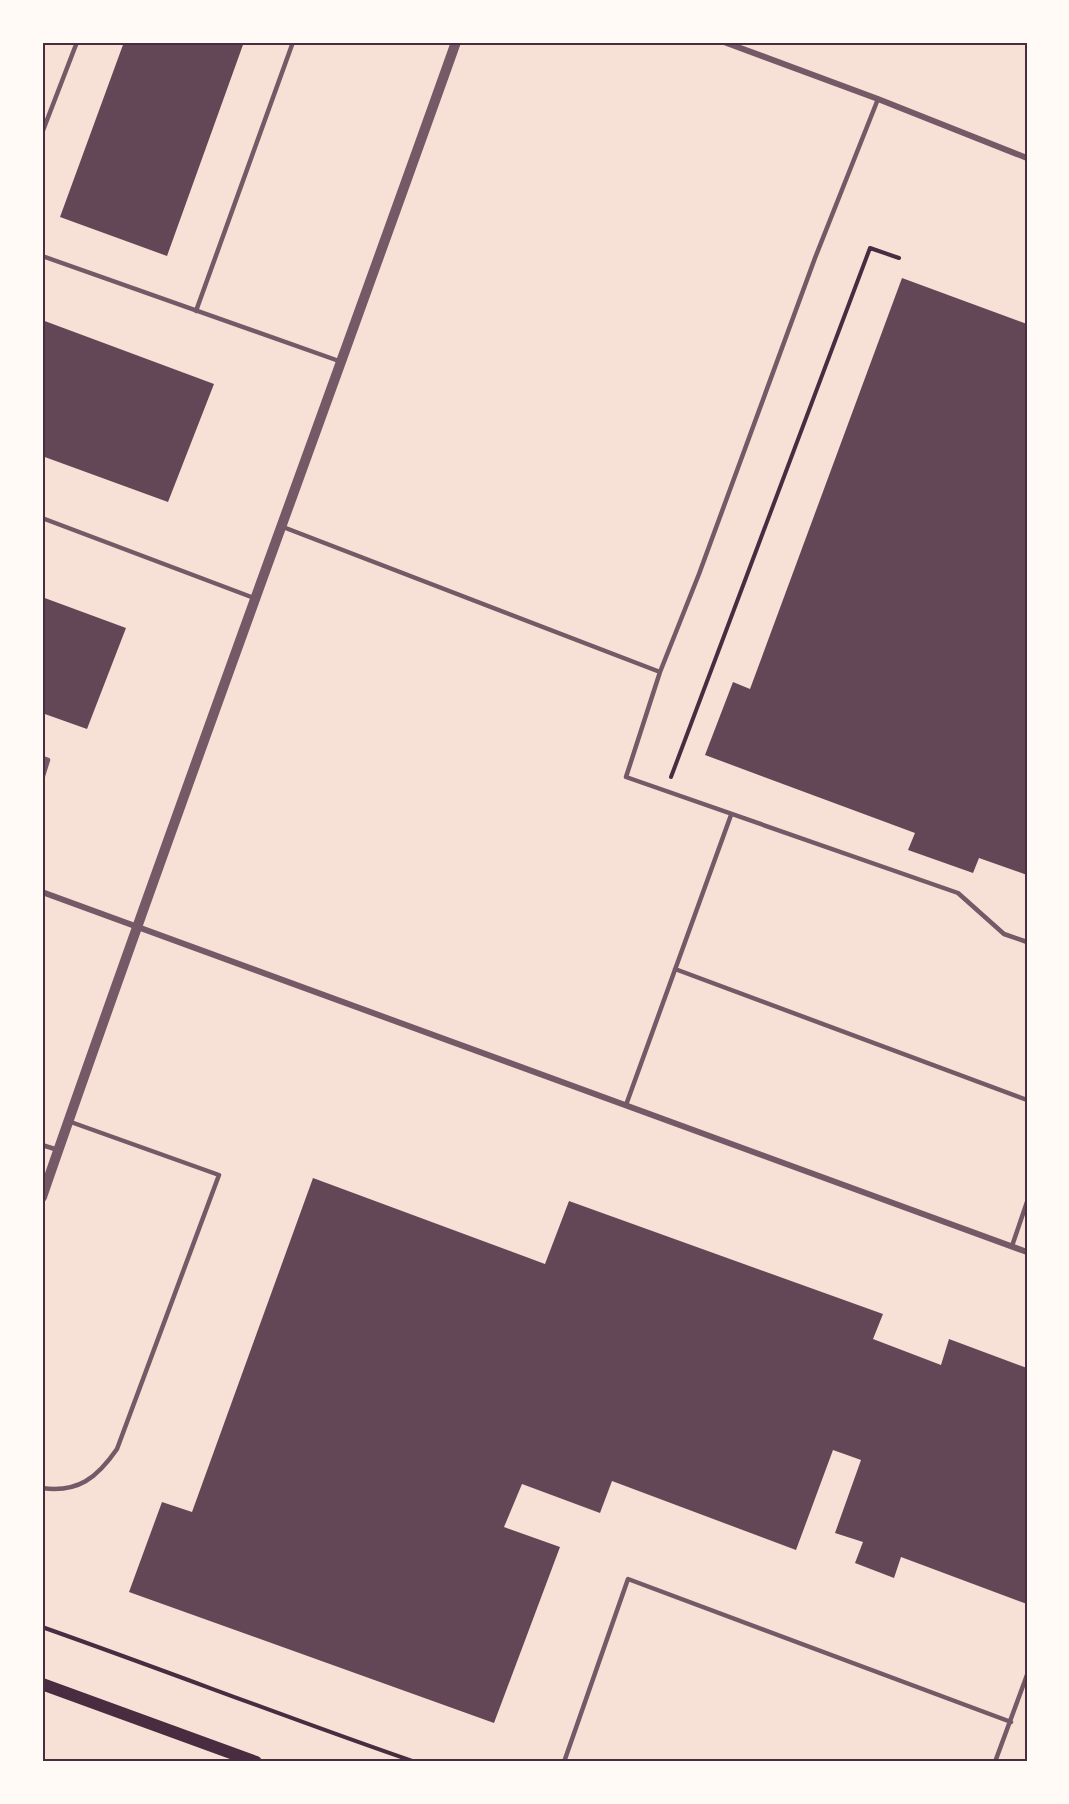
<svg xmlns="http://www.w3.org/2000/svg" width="1069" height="1804" font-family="Signika,sans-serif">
<rect width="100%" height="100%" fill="#f7e1d7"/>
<path fill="#644757" d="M124 42H244L167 256 60 217Z
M902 278 1027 324V875L979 858 973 873 908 850 915 833 705 755 733 682 750 689Z
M42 320 214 384 168 502 42 456Z
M42 597 126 628 87 729 42 713Z
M313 1178 545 1264 569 1201 883 1314 873 1339 941 1365 949 1339 1027 1368V1604L901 1557 894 1578 855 1563 863 1542 835 1533 861 1460 833 1450 796 1550 612 1481 600 1513 522 1484 504 1527 560 1547 494 1723 129 1592 162 1502 192 1512Z"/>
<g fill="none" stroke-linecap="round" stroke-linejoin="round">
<path stroke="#4a2c40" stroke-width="4" d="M671 777 870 248 899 258
M42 1627C167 1671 290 1719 415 1762"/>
<path stroke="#755966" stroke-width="4.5" d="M878 99 815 258 699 574 660 672 626 777 958 893 1004 934 1027 942
M42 133 77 42
M42 256 339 361
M196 311 293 42
M42 518 254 598
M283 527 660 672
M42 758 48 760 42 779
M675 969 1027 1100
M626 1105 731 815
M42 1145 58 1150
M1012 1246 1027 1202
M42 1488C78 1493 97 1478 117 1449L219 1175 68 1121
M564 1762 628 1579 1011 1722
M995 1762 1027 1675"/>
<path stroke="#755966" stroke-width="6" d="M724 42 878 99 1027 158
M42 892 1027 1252"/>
<path stroke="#755966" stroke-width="10" d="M42 1197C176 810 319 427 456 42"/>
<path stroke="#4a2c40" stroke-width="12" d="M42 1684 256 1762"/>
</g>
<rect width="1069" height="1804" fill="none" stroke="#fffaf5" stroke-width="87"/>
<rect x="44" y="44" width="982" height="1716" fill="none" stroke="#4a2c40" stroke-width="2"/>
</svg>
